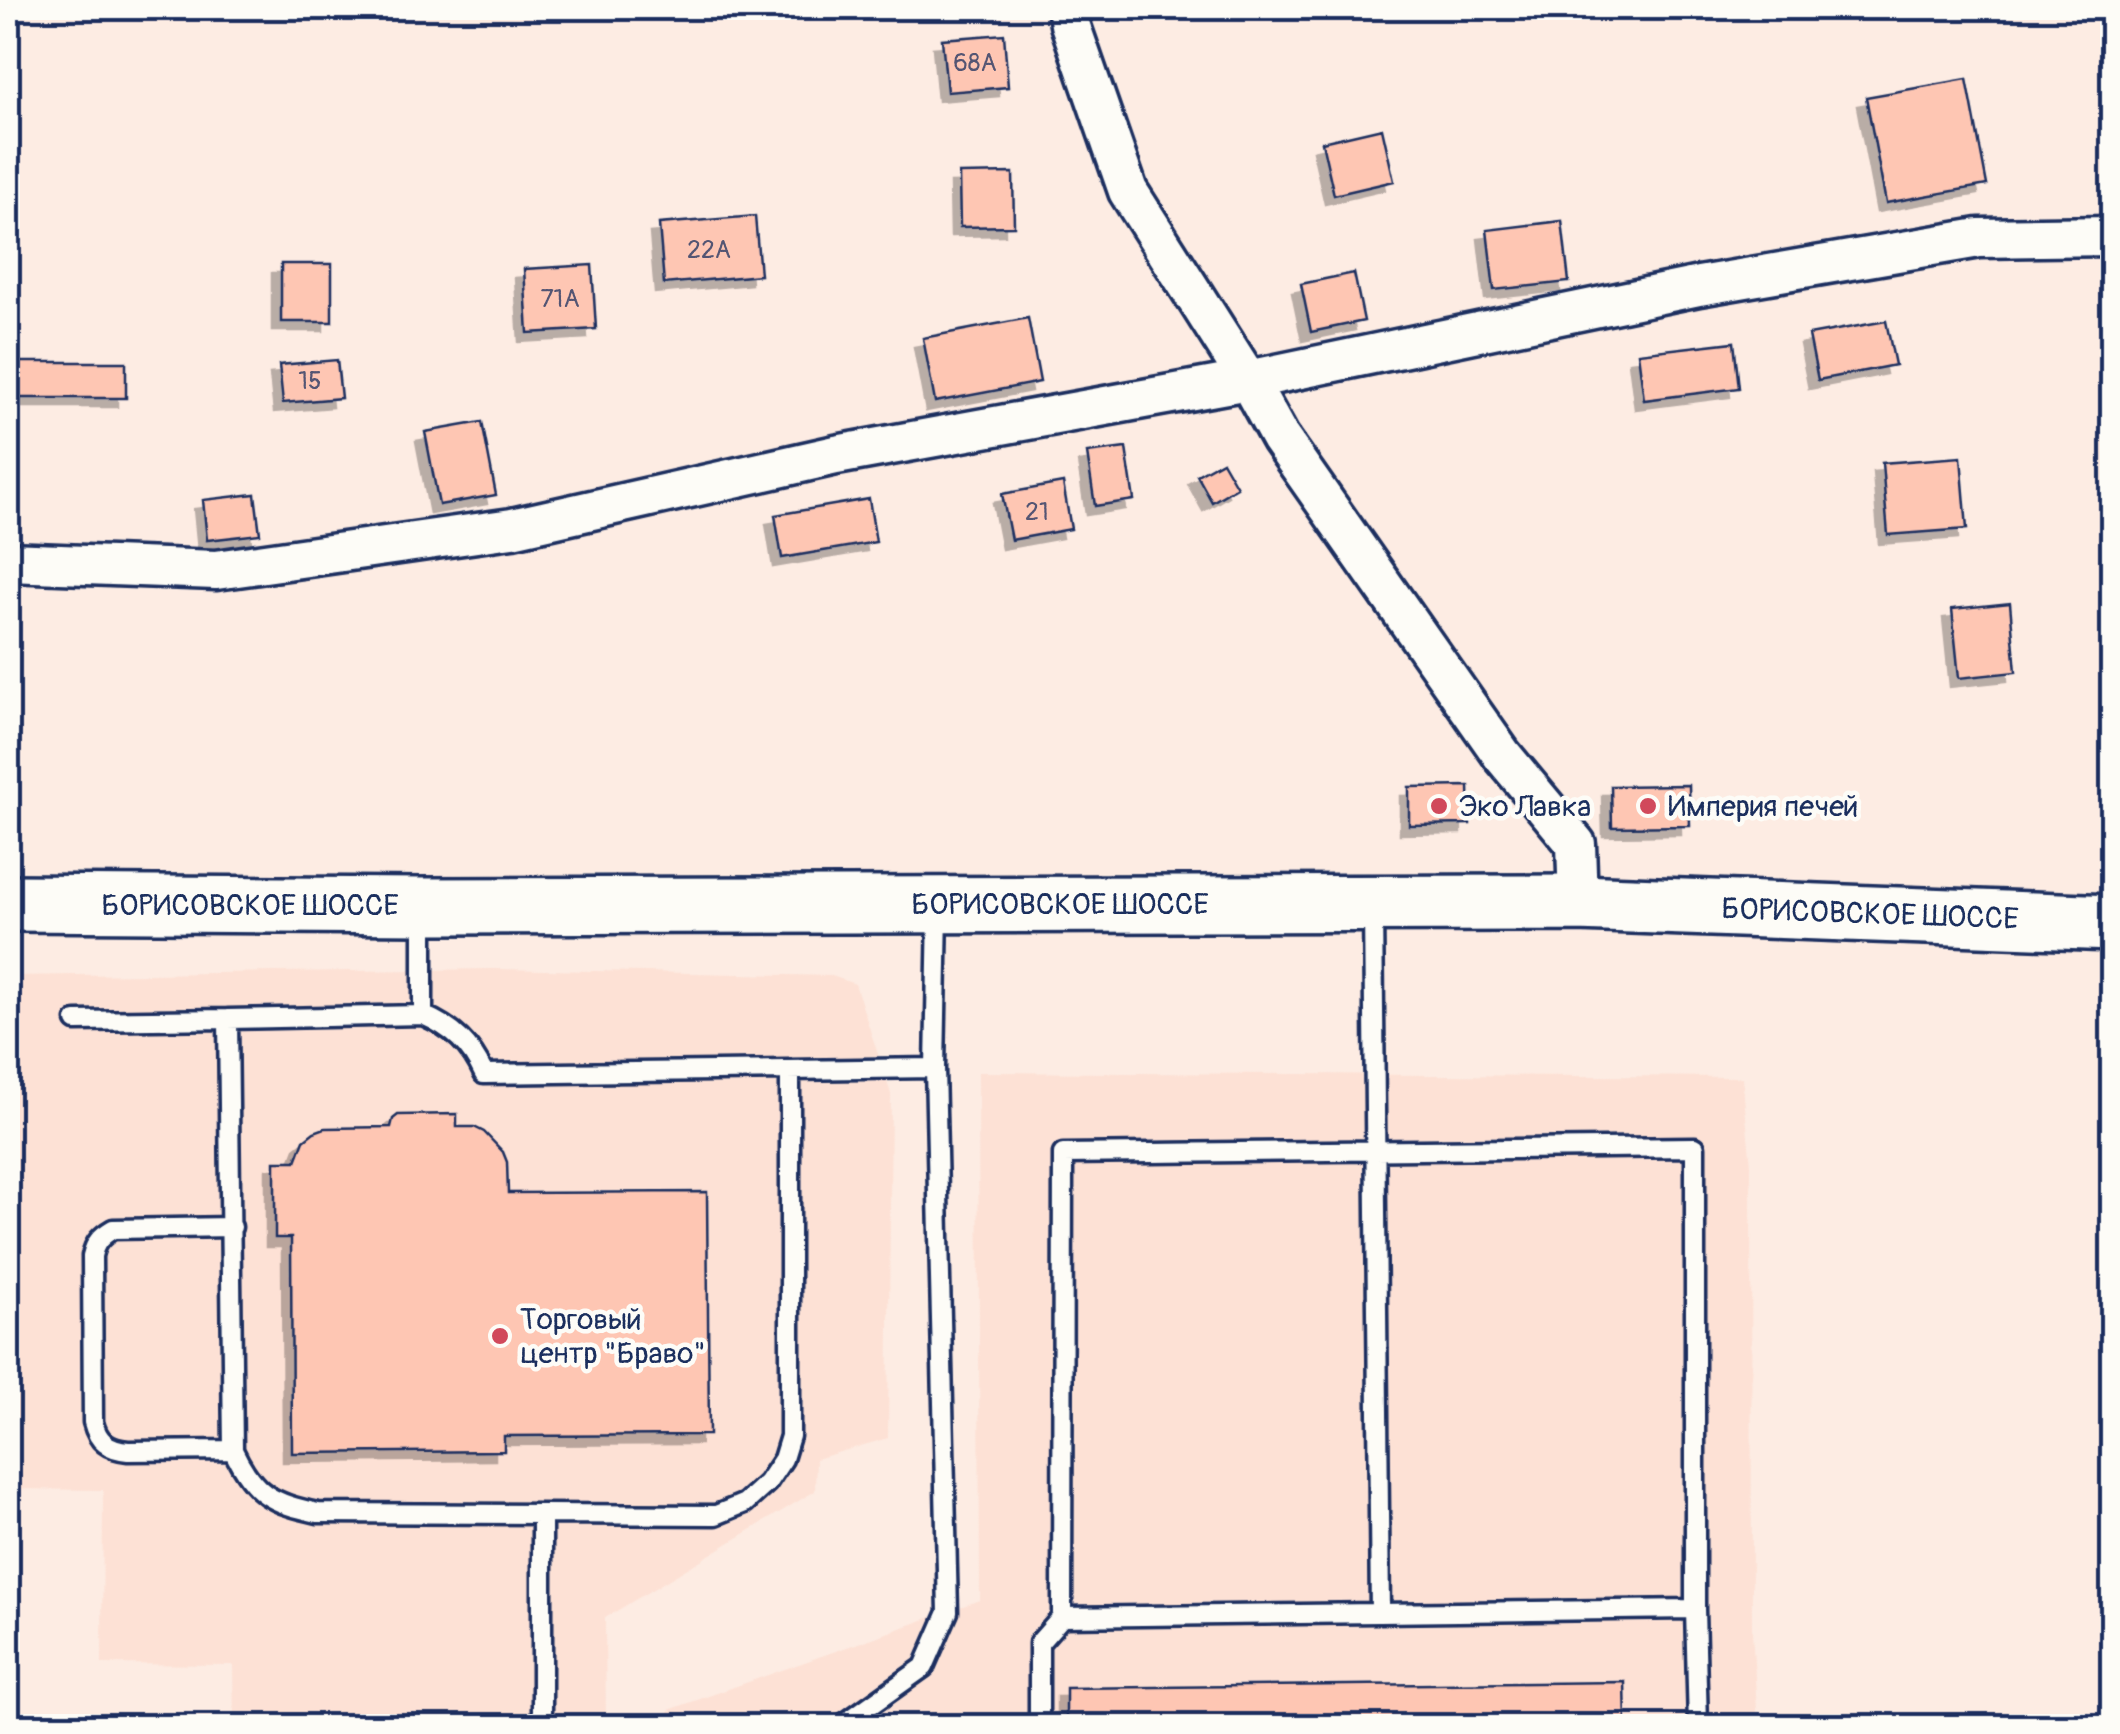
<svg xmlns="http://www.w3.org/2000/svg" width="2120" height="1734" font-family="Pangolin,sans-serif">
<defs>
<filter id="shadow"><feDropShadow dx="-9" dy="9" stdDeviation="0" flood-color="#0004"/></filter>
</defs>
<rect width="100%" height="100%" fill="#fdece3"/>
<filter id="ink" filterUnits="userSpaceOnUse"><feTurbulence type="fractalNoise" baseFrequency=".01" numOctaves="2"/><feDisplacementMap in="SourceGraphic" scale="20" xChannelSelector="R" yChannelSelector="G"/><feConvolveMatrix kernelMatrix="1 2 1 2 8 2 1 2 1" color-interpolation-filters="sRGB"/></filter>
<g filter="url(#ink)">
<path fill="#fde1d5" d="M493 969 832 976 855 984 891 1094 888 1438 816 1459 815 1491 605 1618 606 1726H234L233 1665 102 1664 103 1490 8 1489V976Z
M978 1072 1742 1077 1751 1165 1752 1631 1758 1726H669V1710L980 1600Z"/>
<path fill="#fec6b3" stroke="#1b2f5e" stroke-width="2.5" filter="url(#shadow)" d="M1004 34 1008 87 947 92 942 39Z
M1967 79 1987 185 1886 203 1866 97Z
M1382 128 1394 181 1334 195 1322 142Z
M1013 173 1014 226 960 227 959 174Z
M755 216 760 275 664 284 659 224Z
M1562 221 1569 282 1494 290 1487 230Z
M281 264H332V322H281Z
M592 265 596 329 528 333 524 269Z
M1354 273 1364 321 1311 332 1301 284Z
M1028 318 1040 382 935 402 923 338Z
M1886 321 1895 365 1818 380 1809 335Z
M1734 342 1739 388 1644 400 1638 353Z
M337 360 341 398 283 403 279 365Z
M13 362H126V398H13Z
M482 422 496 495 439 505 425 432Z
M1126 448 1134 500 1095 506 1087 453Z
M1961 457 1967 529 1888 535 1882 463Z
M1222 461 1237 487 1212 502 1197 475Z
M1063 483 1071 529 1011 540 1002 494Z
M255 494 260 534 207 540 203 500Z
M869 499 876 542 782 558 775 515Z
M2010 603 2016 672 1959 678 1952 609Z
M1689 785 1690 826 1612 827 1611 786Z
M1469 786 1470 824 1409 825V787Z
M457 1114V1127H474L484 1132 503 1152 507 1162 508 1193 707 1192 709 1435 504 1436V1451L292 1453 291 1238H275V1161H296L304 1140 314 1132 325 1128 391 1127 393 1119 398 1115Z
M1625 1682 1626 1726H1066V1688Z
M303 1721H435V1726H303Z"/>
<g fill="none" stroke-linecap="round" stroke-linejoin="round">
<defs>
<path id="service" d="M1373 909 1380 1613
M423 1015V911
M76 1021 228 1019
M232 1227 113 1229C101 1236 95 1242 92 1256L93 1422C98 1442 108 1449 128 1451L233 1450
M542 1514 318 1513C272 1503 254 1495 233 1450L228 1019 423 1015C453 1028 471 1045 484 1074L935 1068
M1062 1617 1063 1154 1695 1147V1609L1698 1726
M542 1726V1514L716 1515 745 1503 767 1483 783 1459 790 1436V1070
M841 1726 924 1667 948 1612 935 1068 938 910
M1039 1726V1643L1062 1617 1695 1609"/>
<path id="minor" d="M1067 8 1070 24 1128 191 1248 380 1280 438 1502 755 1576 844 1578 903
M8 562 216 570 512 528 836 455 1248 380 1699 286 1979 238 2112 236"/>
<path id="primary" d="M8 903 423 906 1578 903 2112 923"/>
</defs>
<use href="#service" stroke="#1b2f5e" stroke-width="25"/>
<use href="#minor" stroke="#1b2f5e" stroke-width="45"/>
<use href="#primary" stroke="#1b2f5e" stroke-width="62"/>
<use href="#service" stroke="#fdfcf7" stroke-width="18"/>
<use href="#minor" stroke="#fdfcf7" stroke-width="38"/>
<use href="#primary" stroke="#fdfcf7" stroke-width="55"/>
</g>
</g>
<g fill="#d1495b" stroke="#fdfcf7" stroke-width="4">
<circle cx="1439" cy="806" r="10"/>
<circle cx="1648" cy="806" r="10"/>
<circle cx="500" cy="1336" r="10"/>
</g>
<g text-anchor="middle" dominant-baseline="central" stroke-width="9" stroke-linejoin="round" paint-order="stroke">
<g font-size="25" fill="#545573">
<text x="975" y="63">68А</text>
<text x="709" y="250">22А</text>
<text x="560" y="299">71А</text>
<text x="310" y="381">15</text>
<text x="1037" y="512">21</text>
</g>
<g font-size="30" fill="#1b2f5e" stroke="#fdfcf7" text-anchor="start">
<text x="1459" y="806">Эко Лавка</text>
<text x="1668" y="806">Империя печей</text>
<text x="520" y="1319">Торговый<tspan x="520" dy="34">центр "Браво"</tspan></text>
</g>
<g font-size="30" fill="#1b2f5e" stroke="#fdfcf7">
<text x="1060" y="904">БОРИСОВСКОЕ ШОССЕ</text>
<text x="250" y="905">БОРИСОВСКОЕ ШОССЕ</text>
<text transform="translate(1870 914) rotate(2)">БОРИСОВСКОЕ ШОССЕ</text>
</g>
</g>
<rect width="2120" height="1734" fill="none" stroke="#fdfcf7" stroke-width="40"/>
<rect x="20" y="20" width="2080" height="1694" fill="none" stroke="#1b2f5e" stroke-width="4" filter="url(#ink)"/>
</svg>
